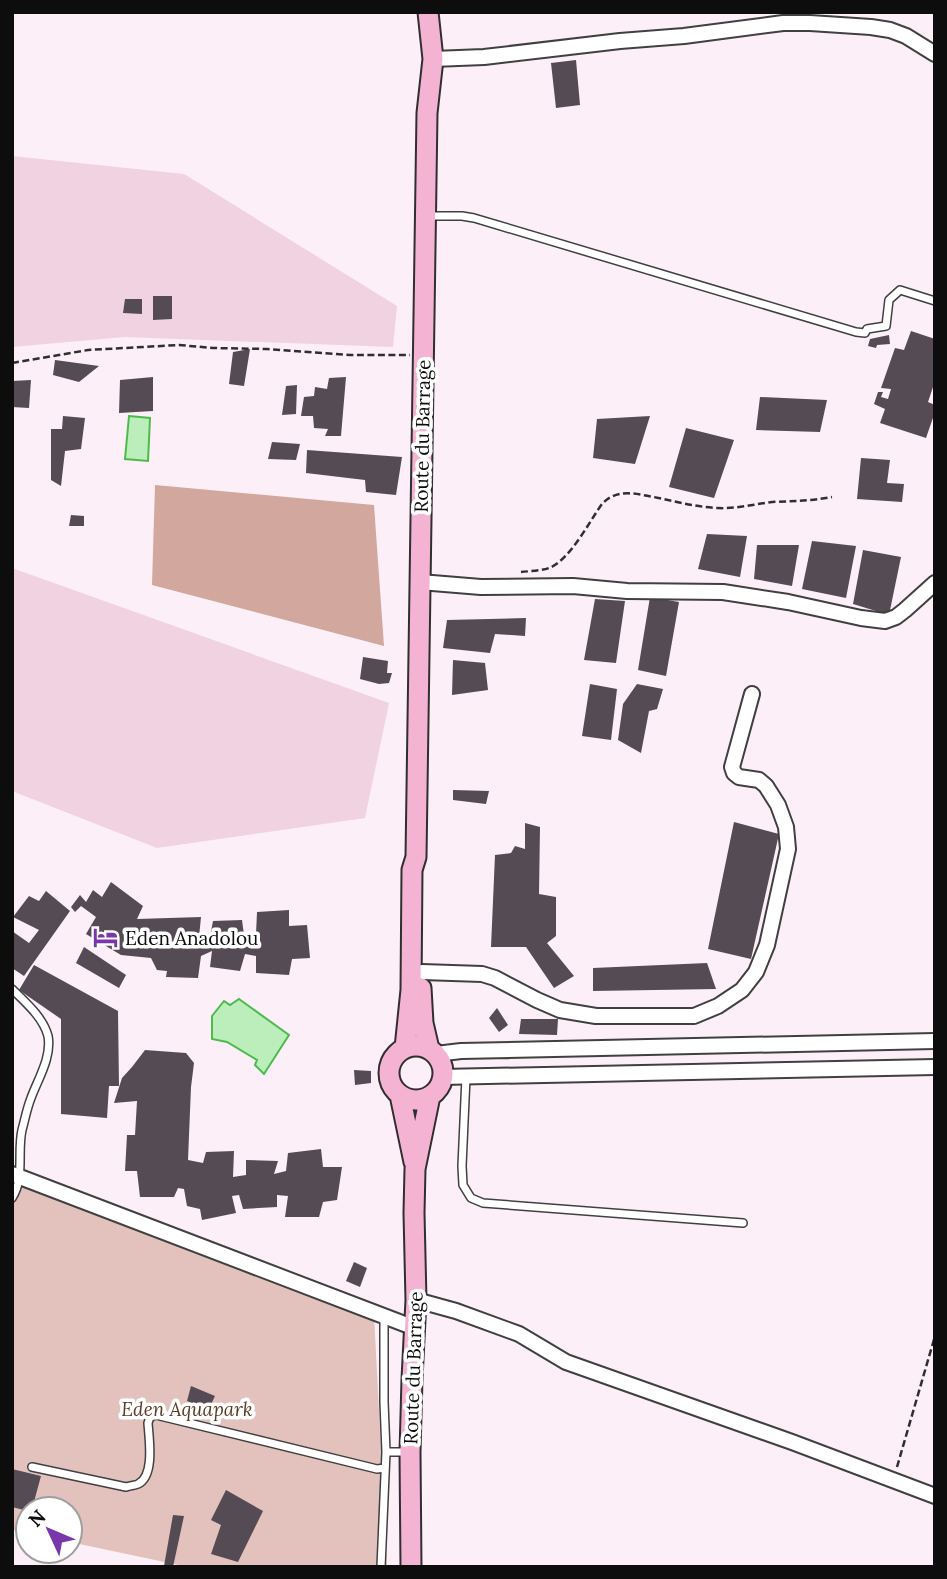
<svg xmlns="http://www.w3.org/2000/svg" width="947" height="1579" font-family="Lora,serif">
<rect width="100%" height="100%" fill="#fdeff7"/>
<path fill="#f0d2e0" d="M12 156 184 174 397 306 393 347 125 337 12 347Z
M12 568 389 703 365 818 157 848 12 791Z"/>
<path fill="#e3c1bd" d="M12 1181 374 1314 387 1567H188L70 1542V1509H28V1533L12 1530Z"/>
<path fill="#d2a79e" d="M155 485 374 505 384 646 152 585Z"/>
<path fill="#bbeeba" stroke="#4bbb4d" stroke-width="2" d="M129 416 150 418 148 461 125 459Z
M239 999 289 1035 264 1074 255 1065 257 1060 227 1042 212 1039V1016L224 1001 230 1005Z"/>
<path fill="#544b54" d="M576 60 580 105 556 108 551 63Z
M153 296H172V319L153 320Z
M125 299H142V314L123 313Z
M911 331 935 339V381L928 402 935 405V412L926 438 880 423 885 409 874 404 878 392H883L881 397 888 399 891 389 881 388 895 348 904 350Z
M889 335 890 344 877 345 876 348 868 346 870 339Z
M250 349 244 386 229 384 233 352Z
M55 360 99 366 79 382 53 375Z
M153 377V411L119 413 120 380Z
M346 377 341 436H325L328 429 314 428 313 416H301L304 397 314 396 315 387 327 389 329 378Z
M31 380 29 408 12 407V381Z
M297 385 296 414 282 415 286 386Z
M760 397 827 400 820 432 756 430Z
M63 416 85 418 81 449 65 451 61 486 51 480V429H62Z
M650 416 635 464 593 458 597 419Z
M686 428 734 440 714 498 669 487Z
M272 442 300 444 296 460 268 459Z
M307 450 402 457 396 495 366 492 365 480 306 473Z
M861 458 890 460 887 483 904 484 902 502 857 499Z
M71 515 84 516V526H69Z
M707 534 747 536 740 577 698 569Z
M812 541 856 546 846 598 802 589Z
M757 545H799L792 586 754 579Z
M863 550 901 557 889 615 853 604Z
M650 597 679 602 666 676 638 670Z
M595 599 625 601 616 663 584 660Z
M526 618 525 636 495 634 490 653 443 648 447 620Z
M363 657 388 661 387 673H392L389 683 379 684 360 679Z
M453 660 485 663 488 690 452 695Z
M590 684 617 689 611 740 582 736Z
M637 684 663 689 657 709 649 711 641 753 618 740 623 704Z
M453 790 489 791 486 804 453 800Z
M734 822 779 834 751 959 708 949Z
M525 823 540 827 539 894 556 897V936L547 943 574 976 554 988 526 947H491L495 855 511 853 515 846 525 849Z
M111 882 143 906 137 919 201 917 199 937H210L213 921 242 920 244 935 256 934 257 912 289 910V926L307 925 310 958 292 959 289 975 256 973V956L245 954 240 971 210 967 212 951 201 956 198 978 166 977 167 971 157 970 151 958 121 955 86 934 96 917 81 906 75 912 71 907 80 895 86 902 93 890 102 897Z
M46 891 70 911 24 976 12 968V931L29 943 39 930 13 917 29 896 39 901Z
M84 947 126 975 119 988 76 963Z
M707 963 716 989 593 991V968Z
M34 965 118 1011 119 1086H109L107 1118 61 1114V1019L19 990Z
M497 1008 508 1025 499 1032 489 1018Z
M521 1019H558L557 1035 519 1034Z
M145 1050 186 1053 194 1063 191 1087 188 1160 203 1163 206 1152 234 1151 233 1177 246 1175V1160L278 1161 274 1174 286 1171 288 1153 321 1149 323 1167H342L337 1200 323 1202 319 1217H285L288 1196 277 1195V1207L243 1209 239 1195 232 1196 236 1213 202 1220 200 1209 187 1206 184 1189 178 1188 174 1197H140L137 1171H125L127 1135H135L137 1101 114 1103 122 1078 132 1067Z
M354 1070 371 1071V1083L355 1085Z
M354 1262 367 1268 360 1287 346 1281Z
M191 1386 215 1396 205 1417 191 1411 192 1403 187 1401Z
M12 1469 41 1476 32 1509H28V1511L12 1507Z
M226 1490 263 1511 238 1562 211 1554 221 1525 211 1520Z
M173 1515 184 1516 173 1567H168L164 1566Z"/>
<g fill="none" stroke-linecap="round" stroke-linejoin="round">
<defs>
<path id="service" d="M427 216H462L474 218 856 332 865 333 867 329 886 326 889 300 900 290 935 301
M12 989C25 1002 43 1017 48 1036 52 1057 38 1079 31 1098 27 1108 25 1119 22 1130 17 1152 25 1178 12 1198
M466 1077 462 1166 463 1185 471 1198 483 1203 743 1223
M386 1452H410
M32 1467 126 1487C128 1486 137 1485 138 1484 155 1476 149 1439 148 1423L150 1417 156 1415 377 1469 385 1468
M381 1567 386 1452 384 1402V1317"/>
<path id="minor" d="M433 59 484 57 620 41 684 36 783 23H810L871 27 890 30 906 36 935 54
M420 582 481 587 573 586 627 591 723 592 788 602 861 618 885 621 896 617 905 610 935 583
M422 972 482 974 495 978 537 1000 560 1010 596 1016H694L718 1006 742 990 756 972 767 945 788 849 786 827 778 805 766 786 759 780 739 777 734 773 732 767 752 694
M436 1054 461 1051 935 1041
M442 1077 935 1067
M12 1174 415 1328
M416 1300 456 1311 519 1334 566 1362 792 1442 935 1496"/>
<path id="secondary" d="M421 988 423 1023 429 1049
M389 1073a27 27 0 1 1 54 0a27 27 0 1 1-54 0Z
M405 1048 411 990 412 870 416 857 427 113 433 59 428 12
M400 1095 414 1162
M411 1567 410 1452 412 1379 416 1300 414 1213 415 1169 430 1096"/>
</defs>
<use href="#service" stroke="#404040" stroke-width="10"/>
<use href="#minor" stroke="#404040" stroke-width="18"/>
<use href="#secondary" stroke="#2f2f2f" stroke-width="23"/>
<path stroke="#2f2f2f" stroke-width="2.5" stroke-dasharray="7 3.5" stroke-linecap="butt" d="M12 363 88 350 179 345 213 348 267 349 350 355H410
M521 572C530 571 540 571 549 568 570 560 589 522 602 504 613 492 627 492 643 495 667 499 692 507 718 508 737 509 754 504 772 502 793 501 811 501 832 497
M897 1467 935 1336"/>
<use href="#service" stroke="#fff" stroke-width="7"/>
<use href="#minor" stroke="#fff" stroke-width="14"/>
<use href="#secondary" stroke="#f4b3d3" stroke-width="19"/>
</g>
<defs>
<symbol id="hotel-bare" viewBox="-9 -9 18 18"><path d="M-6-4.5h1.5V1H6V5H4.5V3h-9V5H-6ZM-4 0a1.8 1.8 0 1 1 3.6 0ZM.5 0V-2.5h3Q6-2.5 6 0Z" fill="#7937ab" stroke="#fff" stroke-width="2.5" paint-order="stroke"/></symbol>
</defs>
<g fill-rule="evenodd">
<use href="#hotel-bare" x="88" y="920" width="35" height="35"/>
</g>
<g text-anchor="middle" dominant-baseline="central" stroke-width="7" stroke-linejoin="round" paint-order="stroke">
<g font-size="19" fill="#0d0d0d" stroke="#fff">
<text transform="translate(422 436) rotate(-89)">Route du Barrage</text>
<text transform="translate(413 1368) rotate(-88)">Route du Barrage</text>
</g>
<g font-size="19" fill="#0d0d0d" stroke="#fff" text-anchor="start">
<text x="125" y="938">Eden Anadolou</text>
</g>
<g font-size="19" font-style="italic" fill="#5c3c26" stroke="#fff">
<text x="187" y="1409">Eden Aquapark</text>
</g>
</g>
<rect width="947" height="1579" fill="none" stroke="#0d0d0d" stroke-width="28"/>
<g transform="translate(49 1530) rotate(314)"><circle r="33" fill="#ffffff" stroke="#9e9e9e" stroke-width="2"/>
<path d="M0-5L12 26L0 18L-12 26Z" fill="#7937ab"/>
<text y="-10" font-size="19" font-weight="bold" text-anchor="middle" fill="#0d0d0d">N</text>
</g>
</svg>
